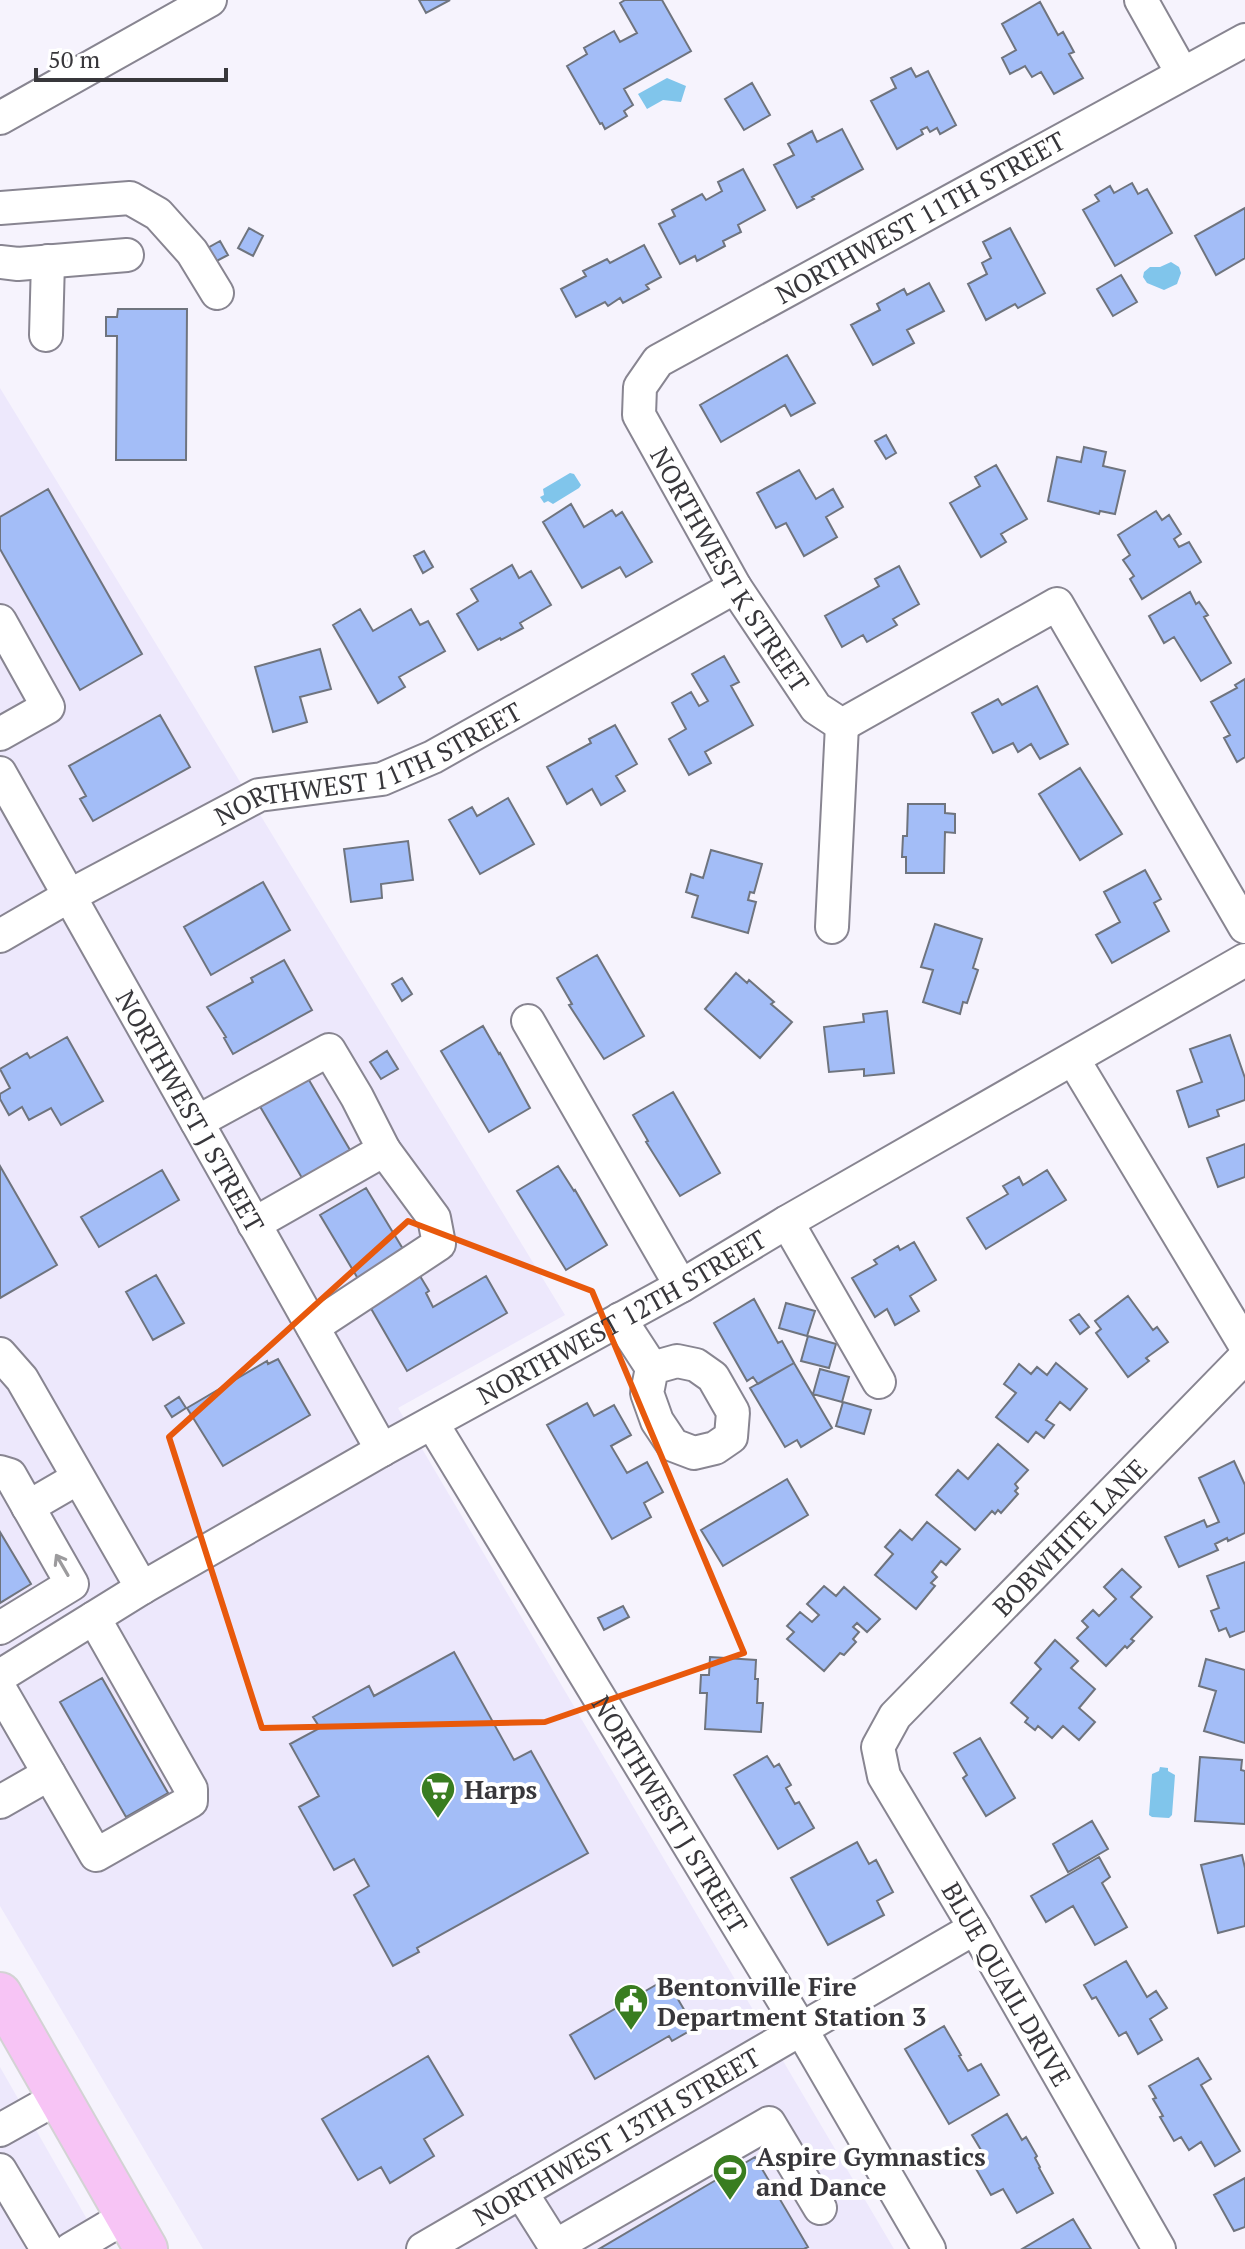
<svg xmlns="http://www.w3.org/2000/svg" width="1245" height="2249" font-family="'PT Serif',serif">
<rect width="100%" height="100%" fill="#f6f3fd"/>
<path fill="#ede8fc" d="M0 388 565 1315 398 1408 894 2249H203L0 1906Z
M0 2067 104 2249H0Z"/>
<path fill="#80c5eb" d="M667 78 686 86 681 102 663 100 647 109 638 94Z
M1171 262 1179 267 1181 273 1177 284 1164 290 1147 283 1143 277 1144 272 1150 267H1160Z
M570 473 574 474 581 485 579 488 553 504 548 501 544 503 540 497 544 495 543 489Z
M1160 1767 1168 1768V1771L1175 1775 1172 1815 1169 1818 1152 1817 1149 1815 1152 1774 1159 1771Z"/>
<path fill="#a3bdf7" stroke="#6f747e" stroke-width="2" d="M419 0H450L426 13Z
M625 0H662L691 51 624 89 633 105 624 111 627 116 605 129 602 123 600 124 567 66 587 54 584 48 614 31 620 42 637 33 620 3Z
M1040 2 1058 35 1063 32 1074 52 1069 54 1083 78 1054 94 1041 72 1032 77 1025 66 1010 74 1002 58 1016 50 1002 24Z
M911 68 916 77 928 71 956 125 940 134 937 128 930 132 927 127 921 130 923 134 897 149 871 101 896 88 891 78Z
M752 83 770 115 744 130 725 99Z
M842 129 863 169 812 197 814 199 797 208 774 165 794 155 788 144 812 131 817 142Z
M743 169 765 210 738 225 741 232 723 241 725 246 697 261 695 256 680 264 659 224 675 216 672 210 702 194 706 200 722 191 718 182Z
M1132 183 1138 194 1147 189 1172 233 1115 266 1083 210 1099 201 1095 195 1110 186 1114 193Z
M1245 208V258L1216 275 1195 236Z
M249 228 263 236 253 256 238 248Z
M1010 228 1045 293 1018 308 1015 304 986 320 968 284 987 274 982 263 991 258 983 242Z
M220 241 228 255 213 263 206 249Z
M644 245 661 277 646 285 649 289 623 303 620 298 608 306 605 302 576 317 561 289 586 276 583 271 607 259 610 263Z
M1121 275 1137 302 1113 316 1097 289Z
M929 283 944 311 907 330 914 343 873 365 851 325 880 310 877 304 904 289 907 295Z
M118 309H187L186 460H116L117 336H106V317H117Z
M787 355 815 403 791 416 785 405 721 442 700 405Z
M886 435 896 453 886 459 875 441Z
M1084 447 1106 452 1103 466 1125 471 1115 514 1100 511 1099 514 1048 501 1057 457 1081 462Z
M996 465 1027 519 1001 534 1006 542 981 557 950 503 980 486 975 477Z
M799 470 816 499 833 489 843 507 826 517 837 537 804 556 786 523 776 528 757 493Z
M48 489 142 654 80 690 0 549V517Z
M571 504 584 527 612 510 616 516 622 512 652 562 626 577 620 567 582 588 543 522Z
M1156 511 1162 520 1169 515 1181 534 1174 539 1179 547 1189 542 1201 562 1142 599 1130 579 1134 576 1123 560 1130 555 1118 535Z
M424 551 433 567 423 573 414 556Z
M512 565 519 578 531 571 551 605 520 623 523 628 501 640 500 638 478 650 457 614 478 601 471 589Z
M899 566 919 604 893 619 897 625 867 642 863 635 842 647 825 616 879 586 875 579Z
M1190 592 1196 604 1199 602 1208 615 1204 617 1231 663 1201 681 1174 637 1164 643 1149 616Z
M360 609 373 631 411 609 420 625 428 621 445 651 399 677 405 687 378 703 333 625Z
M320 649 331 689 300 697 307 722 273 732 255 667Z
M724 656 739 682 731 686 753 725 705 752 711 763 689 775 669 739 686 729 672 703 691 692 699 706 708 701 692 674Z
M1245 679V757L1237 762 1224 738 1230 735 1211 702 1237 688 1235 685Z
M1037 686 1068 744 1040 759 1031 744 1018 752 1013 743 993 753 972 713 998 699 1002 705Z
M160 715 190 767 93 821 80 799 86 796 69 766Z
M615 725 637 764 616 776 625 791 601 805 592 789 567 804 547 767 591 743 589 739Z
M1080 768 1122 834 1080 860 1039 794Z
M508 798 534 844 480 874 449 820 472 807 477 816Z
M908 804H945V813L955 814V833L945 832 944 873H906V857H902L903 836H907Z
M408 841 413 880 381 884 382 898 351 902 344 849Z
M711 850 762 864 754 893 750 892 748 900 756 902 748 933 692 917 698 896 686 892 691 874 703 878Z
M1145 870 1161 899 1154 903 1169 931 1112 963 1096 935 1120 922 1104 892Z
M263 882 290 930 211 975 184 927Z
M935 924 982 939 973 968 978 970 967 1003 963 1002 960 1014 923 1002 933 970 921 967Z
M597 955 644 1036 604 1059 569 1005 572 1004 557 978Z
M284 960 312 1010 233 1054 224 1038 226 1037 207 1007 253 982 251 978Z
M736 973 747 983 749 980 774 1002 771 1004 792 1022 760 1058 705 1009Z
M402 978 412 994 402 1001 392 984Z
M887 1011 894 1073 864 1076V1069L829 1072 824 1027 864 1022 863 1014Z
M483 1026 499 1054 500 1053 530 1108 489 1132 441 1051Z
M1230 1035 1245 1078V1100L1217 1110 1219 1116 1189 1127 1177 1091 1202 1082 1190 1049Z
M67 1037 103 1101 61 1125 51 1108 29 1120 22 1107 9 1115 0 1099V1094L10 1088 0 1069 27 1053 30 1058Z
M387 1051 398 1069 381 1079 370 1062Z
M306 1075 350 1150 302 1178 258 1103Z
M673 1092 720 1173 680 1196 646 1142 648 1141 633 1115Z
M1245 1144V1177L1218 1187 1207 1158Z
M0 1166 57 1265 0 1298Z
M558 1166 574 1191 575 1190 607 1245 566 1270 517 1191Z
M162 1170 179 1200 99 1247 81 1217Z
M1047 1170 1066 1200 986 1249 967 1218 1008 1194 1003 1186 1019 1177 1023 1185Z
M366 1188 406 1254 360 1282 320 1215Z
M914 1242 936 1280 910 1296 919 1311 895 1325 887 1309 875 1317 852 1278 877 1264 874 1260 898 1246 900 1250Z
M156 1275 184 1323 153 1340 126 1292Z
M420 1276 429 1291 426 1293 433 1307 486 1276 507 1313 407 1371 369 1305Z
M1128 1296 1153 1330 1157 1327 1168 1342 1146 1358 1149 1361 1128 1377 1096 1333 1101 1329 1095 1321Z
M754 1299 778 1343 782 1341 794 1363 758 1384 753 1377 747 1381 714 1323Z
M786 1303 815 1311 807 1336 779 1328Z
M1079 1314 1089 1327 1080 1334 1070 1320Z
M808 1336 836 1344 829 1368 801 1361Z
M278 1359 310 1415 223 1466 187 1408 267 1361 268 1364Z
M794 1363 832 1428 801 1447 797 1440 785 1447 750 1388Z
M1056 1363 1087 1389 1070 1410 1060 1402 1046 1420 1054 1425 1044 1438 1036 1432 1028 1442 996 1417 1016 1393 1004 1384 1019 1364 1031 1374 1037 1367 1047 1375Z
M820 1369 849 1377 842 1402 813 1394Z
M179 1397 186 1408 172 1417 165 1406Z
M843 1402 871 1410 864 1434 836 1426Z
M587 1403 594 1416 614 1405 631 1435 611 1446 627 1473 647 1462 663 1492 644 1503 651 1517 612 1539 547 1425Z
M998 1444 1028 1470 1015 1484 1018 1488 1015 1491 1018 1494 1001 1513 998 1510 995 1514 992 1511 975 1530 936 1495 958 1470 968 1479Z
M1234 1461 1245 1485V1533L1228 1541 1227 1538 1215 1544 1218 1550 1179 1567 1165 1537 1204 1520 1207 1527 1219 1522 1199 1478Z
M787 1479 808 1515 723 1566 701 1530Z
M927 1522 960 1549 946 1565 941 1561 932 1572 937 1577 931 1583 935 1586 916 1609 875 1575 893 1554 885 1547 900 1530 912 1540Z
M0 1532 31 1584 0 1603Z
M1245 1562V1631L1230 1637 1226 1628 1219 1631 1211 1611 1219 1608 1207 1576Z
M1122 1569 1141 1587 1131 1597 1152 1617 1131 1639 1134 1641 1127 1648 1125 1646 1106 1666 1077 1638 1088 1627 1082 1621 1093 1610 1099 1616 1116 1599 1104 1587Z
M824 1586 836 1596 844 1587 880 1619 867 1632 857 1623 853 1627 859 1632 853 1639 856 1642 844 1655 840 1653 824 1671 787 1639 794 1632 787 1626 800 1612 812 1622 819 1615 807 1604Z
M623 1606 629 1617 604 1630 598 1618Z
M1055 1640 1078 1661 1071 1668 1095 1689 1079 1708 1095 1722 1079 1740 1063 1726 1052 1738 1038 1726 1035 1730 1025 1722 1028 1718 1011 1703 1041 1669 1035 1663Z
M454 1652 514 1760 531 1751 588 1853 417 1948 419 1952 393 1966 354 1895 369 1886 354 1859 334 1870 299 1807 319 1796 290 1744 320 1728 313 1717 369 1686 374 1696Z
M710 1657 756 1660 755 1679H758L757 1703H763L761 1732 705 1729 707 1693H700L701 1675H709Z
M1206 1659 1245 1670V1743L1204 1731 1216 1691 1199 1686Z
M102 1678 168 1793 126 1817 60 1702Z
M980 1738 1015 1798 986 1816 963 1778 967 1775 954 1753Z
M767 1756 774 1767 779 1764 791 1785 786 1788 795 1804 799 1802 814 1828 778 1849 734 1775Z
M1200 1757 1242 1760 1241 1770 1245 1771V1824L1195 1821Z
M1092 1821 1108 1849 1068 1872 1053 1844Z
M857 1842 869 1864 876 1860 893 1892 877 1901 884 1915 828 1945 791 1878Z
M1242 1855 1245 1868V1926L1218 1933 1201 1865Z
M1099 1857 1110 1877 1102 1883 1127 1927 1095 1945 1073 1906 1046 1922 1031 1896Z
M1126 1961 1147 1997 1156 1991 1167 2008 1150 2019 1162 2040 1138 2054 1126 2032 1119 2036 1096 1997 1092 1999 1084 1985Z
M666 1979 692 2023 690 2024 693 2029 672 2041 669 2036 595 2079 570 2035Z
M944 2026 961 2055 959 2056 968 2071 981 2064 999 2095 949 2124 905 2049Z
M428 2056 463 2115 424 2139 434 2156 390 2183 381 2167 358 2180 322 2119Z
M1198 2058 1211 2079 1201 2085 1240 2151 1215 2166 1201 2142 1189 2150 1181 2137 1174 2141 1160 2117 1163 2116 1153 2099 1156 2098 1149 2086Z
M1007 2114 1022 2140 1026 2137 1037 2156 1035 2158 1040 2167 1039 2168 1053 2193 1017 2213 1003 2189 991 2195 975 2167 987 2160 972 2135Z
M755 2157 808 2247 804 2249H599Z
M1245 2178V2227L1234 2231 1214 2195Z
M1073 2219 1091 2249H1022Z"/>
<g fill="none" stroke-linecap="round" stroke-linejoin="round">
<defs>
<g id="minor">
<path d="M1141 0 1182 73"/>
<path id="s1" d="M1245 40 658 361 640 387 639 415 735 587 816 708 842 725 1057 604 1245 927"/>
<path d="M0 118 210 0"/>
<path d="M0 208 130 198 158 214 192 252 217 293"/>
<path d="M0 262 18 264 127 255"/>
<path d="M46 335 48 261"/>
<path d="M0 621 48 707 0 734"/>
<path id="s2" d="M0 773 382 1450"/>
<path d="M832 927 842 725"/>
<path id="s3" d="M0 936 69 896 259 795 382 779 433 757 735 587"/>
<path d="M528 1021 681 1286"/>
<path d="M1073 1059 1245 1345"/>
<path d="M197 1122 329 1050 357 1097 384 1150"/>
<path d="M787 1222 879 1382"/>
<path d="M254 1224 384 1150 434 1218 439 1244 313 1327"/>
<path d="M620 1319 652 1368 647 1393 657 1421 673 1445 694 1453 715 1448 731 1437 733 1412 713 1377 696 1365 677 1361 652 1368"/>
<path d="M0 1354 22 1379 142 1588"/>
<path id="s4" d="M432 1423 801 2029 929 2249"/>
<path d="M0 1472 10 1475 72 1584 0 1628"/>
<path d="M28 1507 78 1478"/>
<path id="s5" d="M0 1676 142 1588 382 1450 681 1286 787 1222 1245 960"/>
<path d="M0 1689 96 1855 191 1801V1789L94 1618"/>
<path d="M0 1802 49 1774"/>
<path d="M0 2130 59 2097"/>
<path d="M0 2170 47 2249"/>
<path d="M521 2192 555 2246 769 2123 820 2208"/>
<path d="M71 2249 127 2216"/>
<path id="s6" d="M423 2249 975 1928"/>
<path id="s7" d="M1159 2249 975 1928 884 1776 878 1747 895 1716 1245 1357"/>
</g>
<path id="major" d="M0 1994 146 2249"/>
</defs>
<use href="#minor" stroke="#888591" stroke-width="36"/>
<use href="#major" stroke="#d3d3d4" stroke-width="46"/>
<use href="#minor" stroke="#fff" stroke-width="32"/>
<use href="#major" stroke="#f7c4f5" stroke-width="42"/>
</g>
<defs><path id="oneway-shaft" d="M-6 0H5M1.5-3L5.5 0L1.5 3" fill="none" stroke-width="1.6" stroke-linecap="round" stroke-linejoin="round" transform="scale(2)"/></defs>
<use stroke="#9c9b9d" href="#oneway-shaft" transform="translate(62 1565) rotate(-120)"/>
<path fill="none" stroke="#e8590c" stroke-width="6" stroke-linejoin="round" d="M408 1221 592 1291 744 1653 545 1722 262 1728 169 1437Z"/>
<defs>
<symbol id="supermarket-pin" viewBox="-11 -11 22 30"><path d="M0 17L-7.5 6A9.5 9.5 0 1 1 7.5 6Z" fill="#397d20" stroke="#fff"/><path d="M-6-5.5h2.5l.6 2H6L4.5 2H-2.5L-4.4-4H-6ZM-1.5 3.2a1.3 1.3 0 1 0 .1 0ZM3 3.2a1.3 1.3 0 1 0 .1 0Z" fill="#fff"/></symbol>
<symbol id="civic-pin" viewBox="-11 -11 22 30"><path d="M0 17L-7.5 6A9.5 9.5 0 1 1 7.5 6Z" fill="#397d20" stroke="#fff"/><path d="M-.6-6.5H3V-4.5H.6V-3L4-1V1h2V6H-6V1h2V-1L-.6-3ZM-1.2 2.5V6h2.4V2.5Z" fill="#fff"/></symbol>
<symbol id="stadium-pin" viewBox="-11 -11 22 30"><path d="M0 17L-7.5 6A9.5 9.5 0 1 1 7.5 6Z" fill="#397d20" stroke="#fff"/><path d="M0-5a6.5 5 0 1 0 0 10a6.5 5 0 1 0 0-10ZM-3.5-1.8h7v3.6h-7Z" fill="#fff"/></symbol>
</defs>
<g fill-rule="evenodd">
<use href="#supermarket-pin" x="418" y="1769" width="40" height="54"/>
<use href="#civic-pin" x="611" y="1981" width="40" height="54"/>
<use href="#stadium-pin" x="710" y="2151" width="40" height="54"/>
</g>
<g text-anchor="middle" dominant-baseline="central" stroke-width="8" stroke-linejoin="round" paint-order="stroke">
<g font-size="26" fill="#38373b" stroke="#fff">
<text transform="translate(920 217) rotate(-29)">NORTHWEST 11TH STREET</text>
<text stroke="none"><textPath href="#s1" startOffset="908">NORTHWEST K STREET</textPath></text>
<text stroke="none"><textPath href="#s3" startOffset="410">NORTHWEST 11TH STREET</textPath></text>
<text stroke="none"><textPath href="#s2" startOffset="388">NORTHWEST J STREET</textPath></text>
<text stroke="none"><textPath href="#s5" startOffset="718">NORTHWEST 12TH STREET</textPath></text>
<text stroke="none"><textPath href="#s7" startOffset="862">BOBWHITE LANE</textPath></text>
<text stroke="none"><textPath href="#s4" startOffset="458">NORTHWEST J STREET</textPath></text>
<text transform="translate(1007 1984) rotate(60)">BLUE QUAIL DRIVE</text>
<text stroke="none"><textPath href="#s6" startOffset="224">NORTHWEST 13TH STREET</textPath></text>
</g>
<g font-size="26" font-weight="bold" fill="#38373b" stroke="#fff" text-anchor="start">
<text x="464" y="1789">Harps</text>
<text x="657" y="1986">Bentonville Fire<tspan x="657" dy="30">Department Station 3</tspan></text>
<text x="756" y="2156">Aspire Gymnastics<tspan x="756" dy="30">and Dance</tspan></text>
</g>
</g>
<path d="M36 68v12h190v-12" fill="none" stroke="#38373b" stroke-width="4"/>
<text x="48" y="68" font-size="24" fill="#38373b" stroke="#ffffff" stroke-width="6" paint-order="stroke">50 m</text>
</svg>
